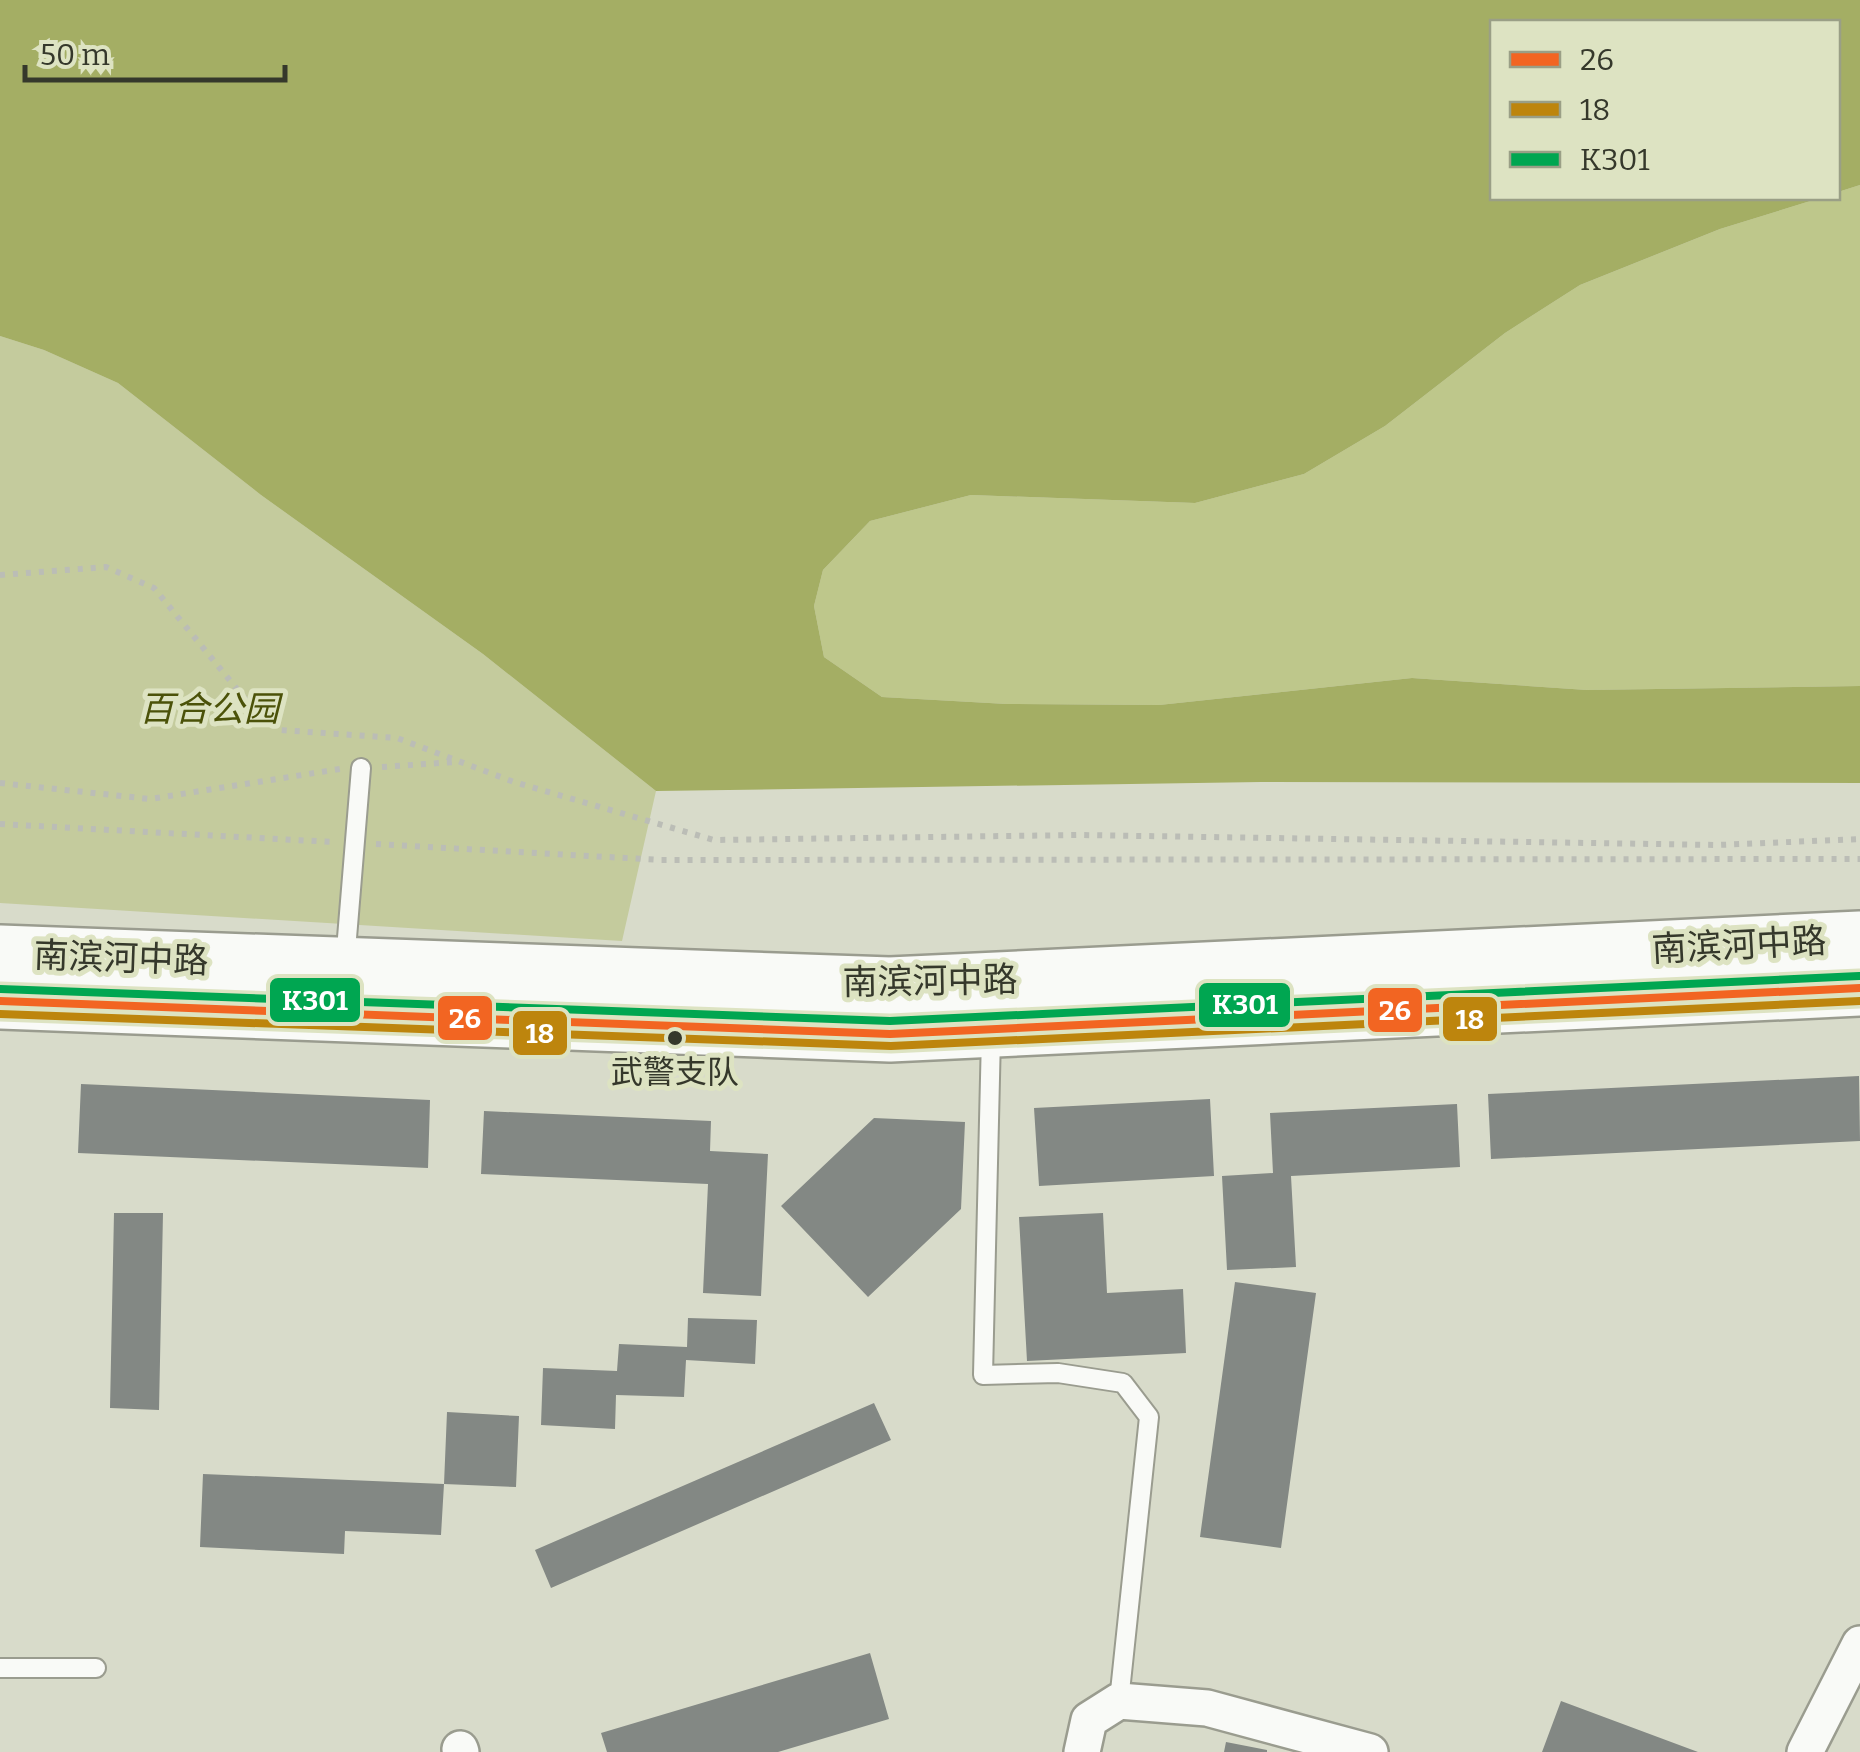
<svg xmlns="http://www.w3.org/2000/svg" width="1860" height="1752" font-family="Bitter,'Noto Sans SC',serif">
<rect width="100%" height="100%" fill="#d8dbca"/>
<path fill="#c4cb9d" d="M0 336 44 350 118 383 261 495 483 654 656 791 622 941 0 903Z"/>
<path fill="#bec78b" d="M1860 185V686L1587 690 1412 678 1159 705 1007 704 882 697 824 657 814 606 823 570 870 521 971 495 1195 503 1304 474 1385 426 1505 333 1580 285 1720 229 1820 198H1838V192Z"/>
<path fill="#a4ae64" d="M0 0H1860V185L1838 192V22H1492V198H1820L1720 229 1580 285 1505 333 1385 426 1304 474 1195 503 971 495 870 521 823 570 814 606 824 657 882 697 1007 704 1159 705 1412 678 1587 690 1860 686V783L1261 782 656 791 483 654 261 495 118 383 44 350 0 336Z"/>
<path fill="#838884" d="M1859 1076 1860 1141 1491 1159 1488 1094Z
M81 1084 430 1100 428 1168 78 1153Z
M1210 1099 1214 1176 1039 1186 1034 1108Z
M1457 1104 1460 1167 1291 1176 1296 1267 1227 1270 1222 1176 1273 1173 1270 1113Z
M484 1111 711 1121 710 1151 768 1154 761 1296 703 1293 708 1184 481 1174Z
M874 1118 965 1122 961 1209 868 1297 781 1206Z
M114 1213H163L159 1410 110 1408Z
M1103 1213 1107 1293 1183 1289 1186 1353 1027 1361 1019 1217Z
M1235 1282 1316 1293 1281 1548 1200 1537Z
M688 1318 757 1320 755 1364 686 1360 684 1397 616 1395 615 1429 541 1425 543 1368 617 1371 619 1344 687 1347Z
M874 1403 891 1440 551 1588 535 1550Z
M447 1412 519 1416 516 1487 444 1484Z
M203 1474 444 1484 441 1535 345 1531 344 1554 200 1547Z
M870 1653 889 1719 778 1752H607L601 1733Z
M1561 1701 1698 1752H1542Z
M1226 1742 1267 1750V1752H1224Z"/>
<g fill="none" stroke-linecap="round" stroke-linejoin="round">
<defs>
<path id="service" d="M345 962 361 768
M991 1036 983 1375 1058 1373 1123 1383 1149 1417 1119 1701
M0 1668H96"/>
<path id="minor" d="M460 1749 461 1752
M1082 1752 1089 1720 1119 1701 1207 1708 1370 1752
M1805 1752 1860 1644"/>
<path id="trunk" d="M0 953 890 985 1860 939
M0 1001 890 1034 1860 988"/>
</defs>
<use href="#service" stroke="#9a9c8f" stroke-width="22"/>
<use href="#minor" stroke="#9a9c8f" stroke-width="40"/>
<use href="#trunk" stroke="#9a9c8f" stroke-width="60"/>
<path stroke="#bbbdb6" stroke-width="6" stroke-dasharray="5 8" stroke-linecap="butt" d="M0 575 106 567 154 588 255 711 280 730 397 738 514 782 714 840 1080 835 1718 845 1860 839
M382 767 455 762
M0 783 150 799 340 769
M0 824 333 842
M376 844 661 860 1860 859"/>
<use href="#service" stroke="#f9faf7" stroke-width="18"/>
<use href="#minor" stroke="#f9faf7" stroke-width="35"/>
<use href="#trunk" stroke="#f9faf7" stroke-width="55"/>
<defs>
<path id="bus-1" d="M0 1001 890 1034 1860 988"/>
<path id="bus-2" d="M0 1014 891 1046 1860 1001"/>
<path id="bus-3" d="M0 989 890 1021 1859 976"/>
</defs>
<use href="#bus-1" stroke="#dde3c2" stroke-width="15"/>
<use href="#bus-2" stroke="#dde3c2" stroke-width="15"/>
<use href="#bus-3" stroke="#dde3c2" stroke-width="15"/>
<use href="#bus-1" stroke="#f26522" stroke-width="8"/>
<use href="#bus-2" stroke="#bd850d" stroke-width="8"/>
<use href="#bus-3" stroke="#00a651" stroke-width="8"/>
</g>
<circle fill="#35382b" stroke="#dde3c2" stroke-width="4" cx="675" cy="1038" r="9"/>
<g text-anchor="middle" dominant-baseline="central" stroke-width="10" stroke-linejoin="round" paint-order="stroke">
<g font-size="32" fill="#35382b" stroke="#dde3c2">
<text x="675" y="1072">武警支队</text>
</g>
<g font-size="35" font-style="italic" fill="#4b5209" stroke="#dde3c2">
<text x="209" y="709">百合公园</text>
</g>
<g font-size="35" fill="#35382b" stroke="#dde3c2">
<text transform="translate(1739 945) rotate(-3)">南滨河中路</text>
<text transform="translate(121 958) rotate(2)">南滨河中路</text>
<text transform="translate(930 981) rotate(-1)">南滨河中路</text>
</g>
</g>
<g stroke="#dde3c2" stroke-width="4">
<rect x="268" y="976" width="94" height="48" rx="10" fill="#00a651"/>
<rect x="1197" y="981" width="95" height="48" rx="10" fill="#00a651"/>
<rect x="1366" y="986" width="58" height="48" rx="10" fill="#f26522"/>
<rect x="436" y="994" width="58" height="48" rx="10" fill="#f26522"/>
<rect x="1441" y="995" width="58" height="48" rx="10" fill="#bd850d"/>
<rect x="511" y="1009" width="58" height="48" rx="10" fill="#bd850d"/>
</g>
<g font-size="28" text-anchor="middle" font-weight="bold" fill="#fff">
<text x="315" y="1010">K301</text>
<text x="1245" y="1014">K301</text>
<text x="1395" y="1020">26</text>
<text x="465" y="1028">26</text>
<text x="1470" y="1029">18</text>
<text x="540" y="1043">18</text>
</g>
<rect x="1490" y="20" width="350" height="180" fill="#dde3c2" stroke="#9a9f86" stroke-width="2.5"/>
<rect x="1510" y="52" width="50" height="15" fill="#f26522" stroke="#9a9f86" stroke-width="2.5"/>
<text x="1580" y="70" font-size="30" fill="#35382b">26</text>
<rect x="1510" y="102" width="50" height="15" fill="#bd850d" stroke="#9a9f86" stroke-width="2.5"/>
<text x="1580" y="120" font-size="30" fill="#35382b">18</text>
<rect x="1510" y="152" width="50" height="15" fill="#00a651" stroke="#9a9f86" stroke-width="2.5"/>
<text x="1580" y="170" font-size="30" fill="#35382b">K301</text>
<path d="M25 65v15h260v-15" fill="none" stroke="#35382b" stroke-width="5"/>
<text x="40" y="65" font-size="30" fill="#35382b" stroke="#dde3c2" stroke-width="8" paint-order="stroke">50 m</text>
</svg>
